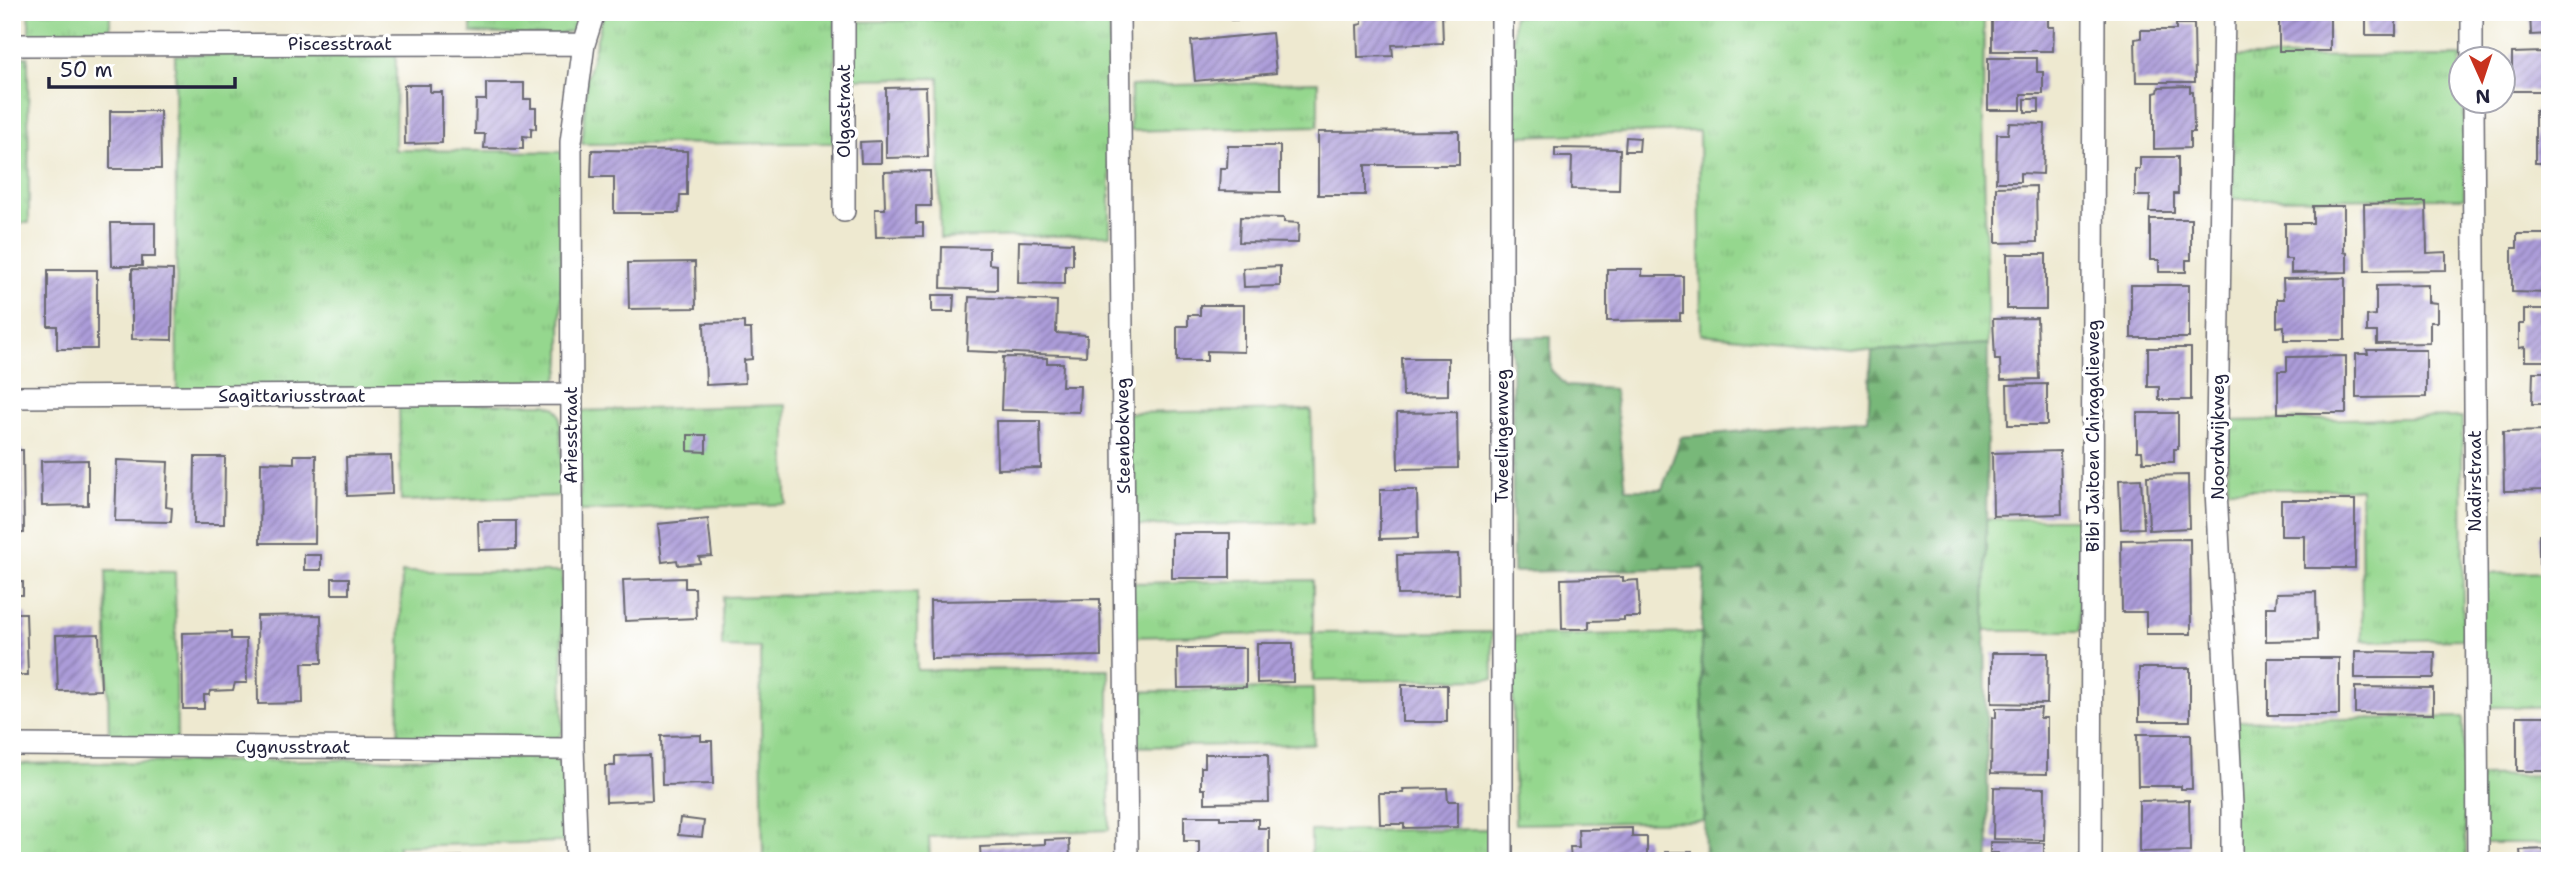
<svg xmlns="http://www.w3.org/2000/svg" width="2562" height="873" font-family="'Shantell Sans',sans-serif">
<defs>
<pattern id="grass-tufts" width="24" height="20" patternUnits="userSpaceOnUse" patternTransform="scale(1.75)"><rect width="24" height="20" fill="#95d78e"/><path d="M3 7l-1-3M5 7V3M7 7l1-3M15 17l-1-3M17 17v-4M19 17l1-3" fill="none" stroke="#80b87b"/></pattern>
<pattern id="forest-firs" width="22" height="20" patternUnits="userSpaceOnUse" patternTransform="scale(1.75)"><rect width="22" height="20" fill="#78b879"/><path d="M5 1l3.5 6h-7zM16 11l3.5 6h-7z" fill="#629564"/></pattern>
<pattern id="building-hatch" width="6" height="6" patternUnits="userSpaceOnUse" patternTransform="scale(1.75)"><rect width="6" height="6" fill="#ac9cd9"/><path d="M-1 1l2-2M0 6l6-6M5 7l2-2" fill="none" stroke="#8c7fb1"/></pattern>
</defs>
<rect width="100%" height="100%" fill="#fff"/>
<filter id="ink" filterUnits="userSpaceOnUse"><feTurbulence type="fractalNoise" baseFrequency=".0143" numOctaves="2"/><feDisplacementMap in="SourceGraphic" scale="14" xChannelSelector="R" yChannelSelector="G"/><feConvolveMatrix kernelMatrix="1 2 1 2 8 2 1 2 1" color-interpolation-filters="sRGB"/></filter>
<filter id="wash" filterUnits="userSpaceOnUse"><feTurbulence type="fractalNoise" baseFrequency=".00686" numOctaves="4" result="noise"/><feDisplacementMap in="SourceGraphic" scale="28" xChannelSelector="R" yChannelSelector="G"/><feGaussianBlur stdDeviation="1.57" result="paint"/><feColorMatrix in="noise" values="0 0 0 0 0 0 0 0 0 0 0 0 0 0 0 0 0 1.4 0 .05"/><feComposite in="paint" operator="in"/></filter>
<g filter="url(#wash)">
<rect width="100%" height="100%" fill="#eee9d0"/>
<path fill="url(#grass-tufts)" stroke="#5c7c64" stroke-width="2" d="M29 12H110V37L29 38Z
M471 12H583L575 30 553 36 471 33Z
M604 12H836L834 143 582 144 587 77Z
M956 12H1110V235L940 238 939 78 849 79 848 22 956 19Z
M1627 12H1984L1983 114 1988 344 1872 351 1701 334 1699 131 1514 136 1513 16Z
M396 53 395 150 562 152 561 361C560 373 559 379 549 387L177 391 175 55Z
M2464 56V59L2460 60V102H2464V198L2233 199 2232 57Z
M28 57 29 223H12V57Z
M1318 82V126L1130 131 1131 86Z
M399 404H546L556 408 560 416 563 496 401 501Z
M786 405V504L580 511V411Z
M1311 410 1313 523 1126 526 1125 413Z
M2462 417 2463 639 2362 641 2361 489H2228L2227 421Z
M1985 519H2079L2080 631H1985Z
M106 571 175 572 177 742H109Z
M402 572H562L563 731 558 738 542 742H398Z
M2550 572V707H2480V574Z
M1313 580V633L1492 632 1493 679 1313 681 1312 633 1130 637V583Z
M917 592V670L1109 669V830L929 837 930 861H763L760 648 722 647V597Z
M1701 633 1704 821 1515 824 1512 636Z
M1313 688 1314 744 1126 747 1125 692Z
M2463 717 2466 860 2228 861V721Z
M541 757C554 759 561 761 565 775L564 842 398 846V861H12V764Z
M2550 775V843H2480V776Z
M1491 829 1492 861H1311V831Z"/>
<path fill="url(#forest-firs)" stroke="#4d6d5a" stroke-width="2" d="M1512 337H1551V370L1567 386 1614 389 1626 489H1662L1681 437 1868 419 1872 351 1988 344 1985 631 1989 861H1705L1701 633 1705 568 1513 572Z"/>
<g id="blocks">
<path fill="url(#building-hatch)" d="M1231 12H1310V17L1231 20Z
M1362 12H1442L1443 43 1392 45 1393 56 1358 57 1357 25 1362 24Z
M1992 12H2048V27H2054L2053 51H1992Z
M2279 12H2330V51H2279Z
M2366 12H2396V35H2366Z
M2530 12H2550V34L2531 35Z
M2176 24H2194L2195 82H2136L2135 39 2141 38V30H2176Z
M1272 33 1276 73 1195 81 1191 41Z
M2543 52 2544 91H2512V53Z
M1988 58H2037V72H2043V94H2021V110H1988Z
M486 83H524V99H531V108H536V129L531 128V137L523 136V149L484 148 485 134H475L476 100H486Z
M404 85H430V92H442V143L405 144Z
M2190 86V92H2193L2194 132H2190V148L2154 149V93L2158 92 2159 87Z
M926 87 928 157 886 158V88Z
M2025 99H2039V112H2025Z
M2550 110V163H2535V111Z
M110 111H160L161 169H110Z
M2009 123 2045 124 2043 174 2020 173V182H1996L1997 134H2008Z
M1459 131V165H1365V195H1318V132Z
M1626 137 1640 138 1639 151H1625Z
M881 141V163H861L860 142Z
M1228 146H1280V192L1219 191 1220 168H1227Z
M1555 148 1620 149 1619 190 1571 189 1572 157H1555Z
M592 150 687 151V195H680L679 213H614V177H591Z
M2140 157H2178V194H2174V212H2149L2150 196H2135V169H2140Z
M930 171 931 206H916V223H923V236L876 237 875 209H885L884 172Z
M2036 186 2037 242 1996 243V187Z
M2426 202 2427 253 2446 252V270L2365 271 2364 204Z
M2313 206H2344V252L2347 253V272L2291 273V259H2285V223H2313Z
M1240 217 1284 218V222L1299 223 1298 243 1239 242Z
M2150 219H2191V260H2186V272H2159V260H2150Z
M111 223H155V257H142V266H112Z
M2517 234H2550V293L2512 292V248H2517Z
M1019 241 1073 243V265H1065V284L1018 283Z
M942 247 989 248V264L997 265V290L941 288Z
M2007 254H2046V309H2007Z
M695 262 696 308 629 309 628 263Z
M1280 266V286L1244 287 1243 268Z
M132 269 173 270 172 340 132 339Z
M1607 269H1642V276H1683V313H1680V320L1607 321Z
M48 270H97V349H57V326H48Z
M2345 278V340H2284V326L2277 327V299H2284L2283 279Z
M2131 285H2189V338H2131Z
M2428 285V302L2437 303V322H2430V343L2377 344V332H2367V316L2376 315V286Z
M932 295H954L953 312H932Z
M969 297 1057 301 1056 333 1087 335 1086 356 967 351Z
M1200 305H1244V352L1207 351V361H1177V326H1188V315H1200Z
M2524 309H2550V361H2525V347L2519 348V324H2524Z
M2037 318 2039 379 2001 380 2000 360H1995L1993 319Z
M744 322V329H751L752 359 744 360 745 383 706 385 704 323Z
M2148 348H2191V400H2159V387H2148Z
M2367 350H2426V397L2356 398V354H2368Z
M2346 356V413H2278V371H2287V357Z
M1003 357 1047 358V363H1063L1062 386H1080L1079 412 1001 410Z
M1402 358H1448V395L1403 396Z
M2533 372H2550V404H2532Z
M2047 384V425H2008L2007 385Z
M1457 412 1458 468 1398 469 1397 413Z
M2137 413H2178V449H2174V462H2143L2142 451H2137Z
M996 421H1040L1041 468 997 469Z
M2550 431V490L2504 491 2503 432Z
M688 435H706V452L688 451Z
M12 450H23L24 533H12Z
M2060 451 2062 514 1993 516 1992 453Z
M294 455H316L315 543H260L261 462 294 463Z
M391 456 392 494 347 496 346 457Z
M195 457H225L224 524H194Z
M88 460V505L42 506 41 461Z
M117 460 168 462 166 507 172 508 171 522 115 521Z
M2188 475 2189 528 2149 530 2147 476Z
M2141 479 2144 528 2121 529 2119 480Z
M1380 490H1417L1418 538 1380 539Z
M2281 500H2355V568H2304V536H2281Z
M708 519 712 556 699 557 700 563 678 565 677 560 662 562 658 524Z
M478 521H516V549L479 550Z
M1172 533H1230V578H1172Z
M2539 535H2550V564H2539Z
M2190 539 2191 634H2146V612H2122L2121 540Z
M1458 554 1459 594 1398 595 1397 555Z
M304 555H321V570H304Z
M1623 577V581L1638 580 1640 617H1624V620L1589 621V629H1562L1561 579Z
M332 578H349V594H332Z
M685 578V588H695L696 618 625 621 623 580Z
M12 582H23V595H12Z
M2316 592 2317 640 2266 641V607H2276L2277 593Z
M1100 599 1101 656 931 659 930 601Z
M12 613H26L28 675H12Z
M321 615 322 663H302L303 703 258 704 257 616Z
M231 632V639H246L247 683H235L233 690 210 691 209 695H204V709H183L182 633Z
M99 634 101 690 58 691 56 635Z
M1257 643H1293V682L1257 683Z
M1177 648H1246V687L1178 688Z
M2355 651 2435 652 2434 678H2355Z
M1992 653H2048L2047 704 1992 703Z
M2268 658H2339V715H2268Z
M2139 668H2190V721H2139Z
M1402 685H1447V722H1402Z
M2355 687 2433 688V714L2355 713Z
M1996 708H2041L2040 718H2047V774L1991 773 1992 717 1996 718Z
M2517 716H2550V771H2517Z
M2137 734H2191L2192 789H2181V786H2138Z
M701 735V741H712L713 784 662 785 661 736Z
M1205 754H1268L1269 802 1205 803V789H1201V767H1205Z
M650 755 652 800 606 802 605 766H615V756Z
M1994 787 2045 788 2044 840 1993 839Z
M1447 788 1448 801H1458V827L1404 828V824H1380L1379 793H1404L1403 789Z
M2189 800 2190 851 2139 852V801Z
M1184 816H1220V819H1258V828H1269V858L1199 860V841H1184Z
M680 818 704 821 702 837 678 835Z
M1632 828V837H1647V861H1571L1570 847H1579L1578 829Z
M1069 839 1070 860 981 861 980 847 1045 844V840Z
M1990 842 2044 843V861H1998V853H1990Z
M2550 849V861H2521L2520 850Z
M1665 852H1692V861H1665Z
M487 856V861H445V857Z"/>
</g>
</g>
<g filter="url(#ink)">
<use href="#blocks" fill-opacity="0" stroke="#69686f" stroke-width="2"/>
<g fill="none" stroke-linecap="round" stroke-linejoin="round">
<defs>
<path id="street" d="M844 12V211
M1119 12 1127 861
M2224 12 2216 490 2232 805V861
M2472 12V60
M12 45 584 44
M2473 102 2478 861
M12 397 571 394
M12 745 573 749
M577 861 573 749 571 142 584 44 594 12
M1502 861V12
M2091 861 2094 12"/>
</defs>
<use href="#street" stroke="#69686f" stroke-width="24"/>
<use href="#street" stroke="#fff" stroke-width="21"/>
</g>
</g>
<g text-anchor="middle" dominant-baseline="central" stroke-width="7" stroke-linejoin="round" paint-order="stroke">
<g font-size="18" fill="#22223b" stroke="#fff">
<text x="340" y="44">Piscesstraat</text>
<text transform="translate(844 111) rotate(-90)">Olgastraat</text>
<text x="292" y="396">Sagittariusstraat</text>
<text transform="translate(571 435) rotate(-90)">Ariesstraat</text>
<text transform="translate(1123 436) rotate(-91)">Steenbokweg</text>
<text transform="translate(1502 436) rotate(-90)">Tweelingenweg</text>
<text transform="translate(2093 436) rotate(-90)">Bibi Jaitoen Chiragalieweg</text>
<text transform="translate(2218 437) rotate(-90)">Noordwijkweg</text>
<text transform="translate(2475 481) rotate(-90)">Nadirstraat</text>
<text x="293" y="747">Cygnusstraat</text>
</g>
</g>
<rect width="2562" height="873" fill="none" stroke="#fff" stroke-width="42"/>
<g transform="translate(2482 80) rotate(177)"><circle r="33" fill="#ffffff" stroke="#a7a7b1" stroke-width="2"/>
<path d="M0-5L12 26L0 18L-12 26Z" fill="#c8321e"/>
<text y="-10" font-size="19" font-weight="bold" text-anchor="middle" fill="#22223b">N</text>
</g>
<path d="M49 77v10h186v-10" fill="none" stroke="#22223b" stroke-width="3.5"/>
<text x="60" y="77" font-size="21" fill="#22223b" stroke="#ffffff" stroke-width="5" paint-order="stroke">50 m</text>
</svg>
